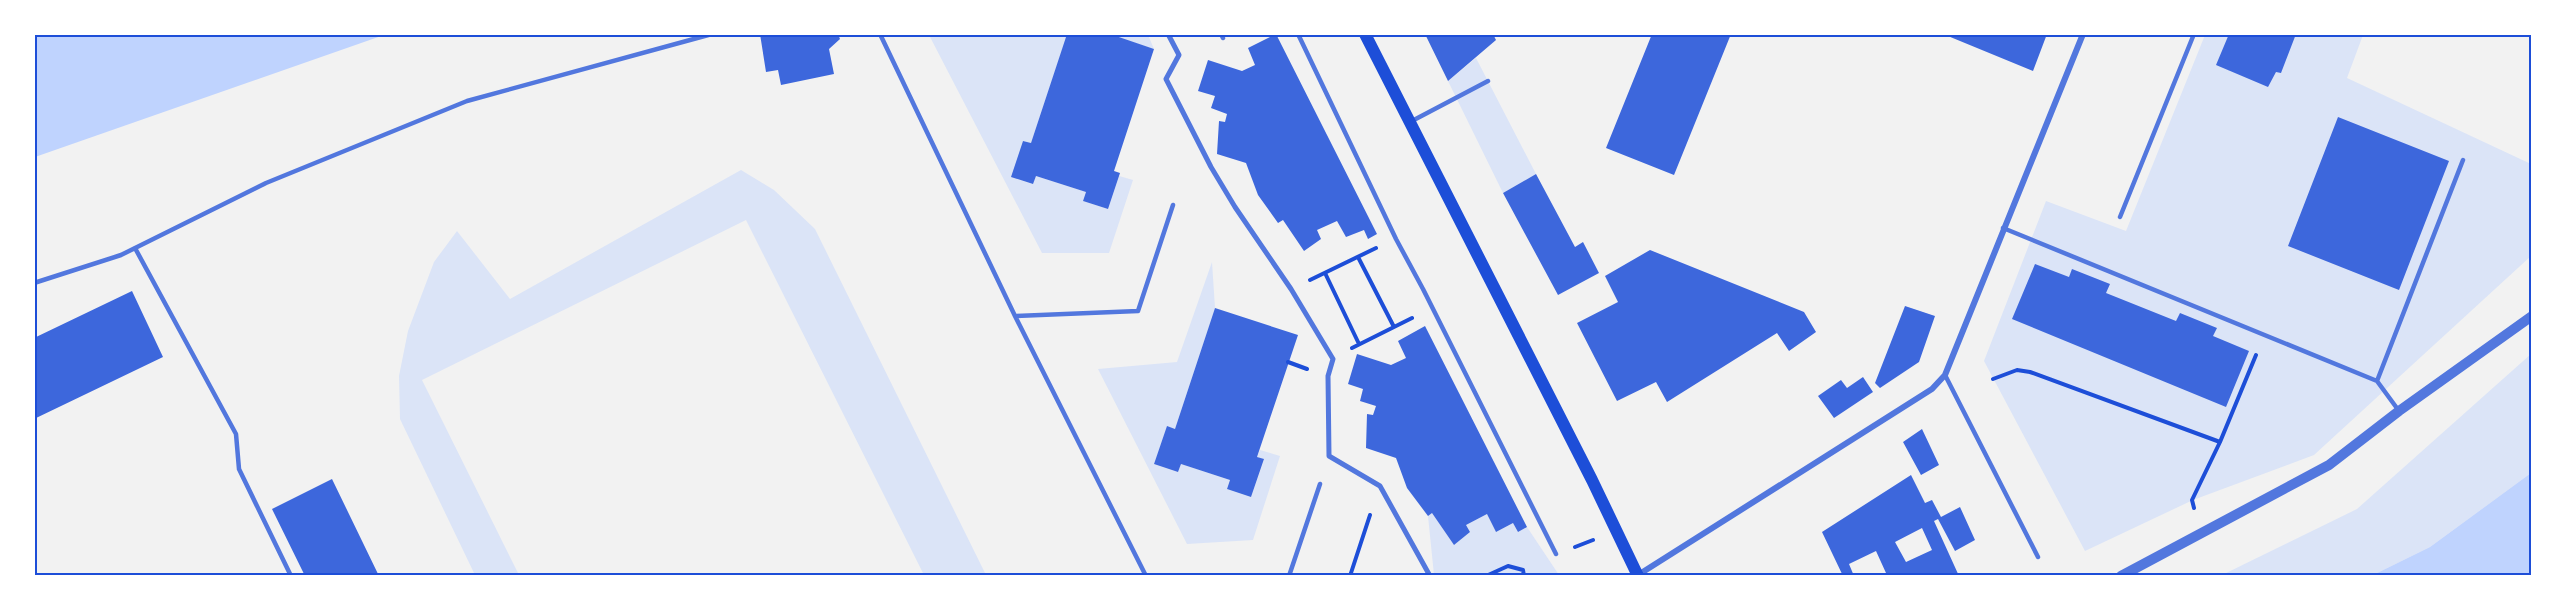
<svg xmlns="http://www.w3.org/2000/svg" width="2566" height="610" font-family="'Golos Text',sans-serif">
<rect width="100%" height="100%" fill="#f2f2f2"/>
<path fill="#dbe4f7" d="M929 35H1067L1031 143 1023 141 1012 177 1032 184 1036 176 1086 192 1083 201 1108 209 1119 176 1133 180 1109 253H1042Z
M1110 35H1148L1154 49Z
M2205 35H2363L2347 78 2531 164V256L2314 455 2193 500 2085 551 1984 361 2046 201 2126 231Z
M1476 58 1536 174 1503 193 1448 81Z
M741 170 774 190 815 229 986 575H924L746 220 422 380 519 575H475L400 419 399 376 408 331 434 262 457 231 510 299Z
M1212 262 1215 308 1175 429 1167 427 1154 464 1178 472 1181 464 1230 480 1227 489 1251 497 1264 460 1257 457 1260 450 1280 456 1253 540 1187 544 1098 369 1177 362Z
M2531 354V473L2430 547 2373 575 2220 576 2357 509Z
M1432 513 1454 545 1470 532 1466 525 1487 514 1496 532 1513 523 1518 532 1527 527 1559 575H1434L1428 516Z"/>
<path fill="#bfd3fe" d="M35 34H384V35L35 157Z
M2531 473V575H2373L2430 547Z"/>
<path fill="#3d67dc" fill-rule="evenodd" d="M760 34H838L840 39 829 49 834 74 781 85 778 70 766 72Z
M1067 34H1110L1154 49 1114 171 1120 173 1108 209 1083 201 1086 192 1036 176 1033 184 1011 177 1023 141 1031 143Z
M1276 34 1377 234 1368 239 1364 230 1346 237 1337 221 1317 230 1321 239 1304 251 1283 220 1278 223 1258 195 1246 163 1217 154 1219 121 1225 122 1227 114 1211 108 1215 96 1198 91 1208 60 1242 71 1255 65 1248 48Z
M1425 34H1493L1496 40 1448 81Z
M1652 34H1731L1674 175 1606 148Z
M1943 34H2047L2033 71Z
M2229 34H2296L2281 73 2276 72 2268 87 2216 65Z
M2338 117 2449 161 2399 290 2288 246Z
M1536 174 1575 247 1583 242 1599 273 1558 295 1503 193Z
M1650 250 1804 312 1816 332 1789 351 1777 333 1667 402 1656 382 1617 401 1577 323 1618 302 1605 276Z
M2035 264 2069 277 2072 269 2110 284 2106 293 2176 321 2180 313 2217 328 2213 336 2249 351 2226 407 2012 319Z
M132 291 163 357 34 419V338Z
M1905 306 1935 316 1919 362 1880 388 1875 383Z
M1215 308 1298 335 1257 457 1264 459 1251 497 1227 489 1230 480 1181 464 1178 472 1154 464 1167 426 1175 429Z
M1425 326 1527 527 1518 532 1513 523 1496 532 1487 514 1466 525 1470 532 1454 545 1432 513 1428 516 1407 488 1396 458 1366 448 1367 414 1373 415 1376 406 1360 401 1363 389 1348 384 1357 354 1391 365 1406 358 1398 341Z
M1863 377 1873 392 1834 418 1818 396 1841 380 1847 388Z
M1922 429 1939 465 1921 475 1903 442Z
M1911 475 1925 503 1932 500 1941 517 1960 507 1975 540 1955 551 1938 519 1934 521 1959 576H1879L1886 573 1876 551 1849 564 1854 576H1843L1822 532ZM1922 528 1932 550 1906 562 1895 542Z
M332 479 379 576H305L272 509Z"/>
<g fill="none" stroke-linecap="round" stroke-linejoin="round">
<path stroke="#1d4ed8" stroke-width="4" d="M1358 257 1394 327
M1325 273 1359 344
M1310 280 1376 248
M1352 348 1412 318
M1288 362 1307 369
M1993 379 2017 370 2030 372 2220 442
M2194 508 2192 500 2220 442 2256 355
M1575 547 1593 540
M1350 576 1370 515
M1486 576 1508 566 1523 570 1524 576"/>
<path stroke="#5277de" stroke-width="4.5" d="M880 34 1015 316 1146 576
M1221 34 1223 38
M1298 34 1396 239 1423 289 1556 554
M1410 122 1488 81
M2120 217 2194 34
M2003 228 2377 381 2399 411
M135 248 236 434 239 469 291 576
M34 283 121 255 266 183 467 101 712 34
M1015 316 1138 311 1173 205
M1945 375 2038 557
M2377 381 2463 160
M1289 576 1320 484"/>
<path stroke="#5277de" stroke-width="5" d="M1168 34 1179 55 1166 79 1211 167 1235 207 1291 289 1333 359 1328 376 1329 456 1380 486 1430 576"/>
<path stroke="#5277de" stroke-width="6" d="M1638 575 1932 389 1945 375 2083 34"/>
<path stroke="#5277de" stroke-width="10" d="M2121 576 2329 465 2399 411 2532 316"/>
<path stroke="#1d4ed8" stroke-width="12" d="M1365 34 1592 480 1638 576"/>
</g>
<rect width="2566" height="610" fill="none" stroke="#ffffff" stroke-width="72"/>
<rect x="36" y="36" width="2494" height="538" fill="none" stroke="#1d4ed8" stroke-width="2"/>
</svg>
